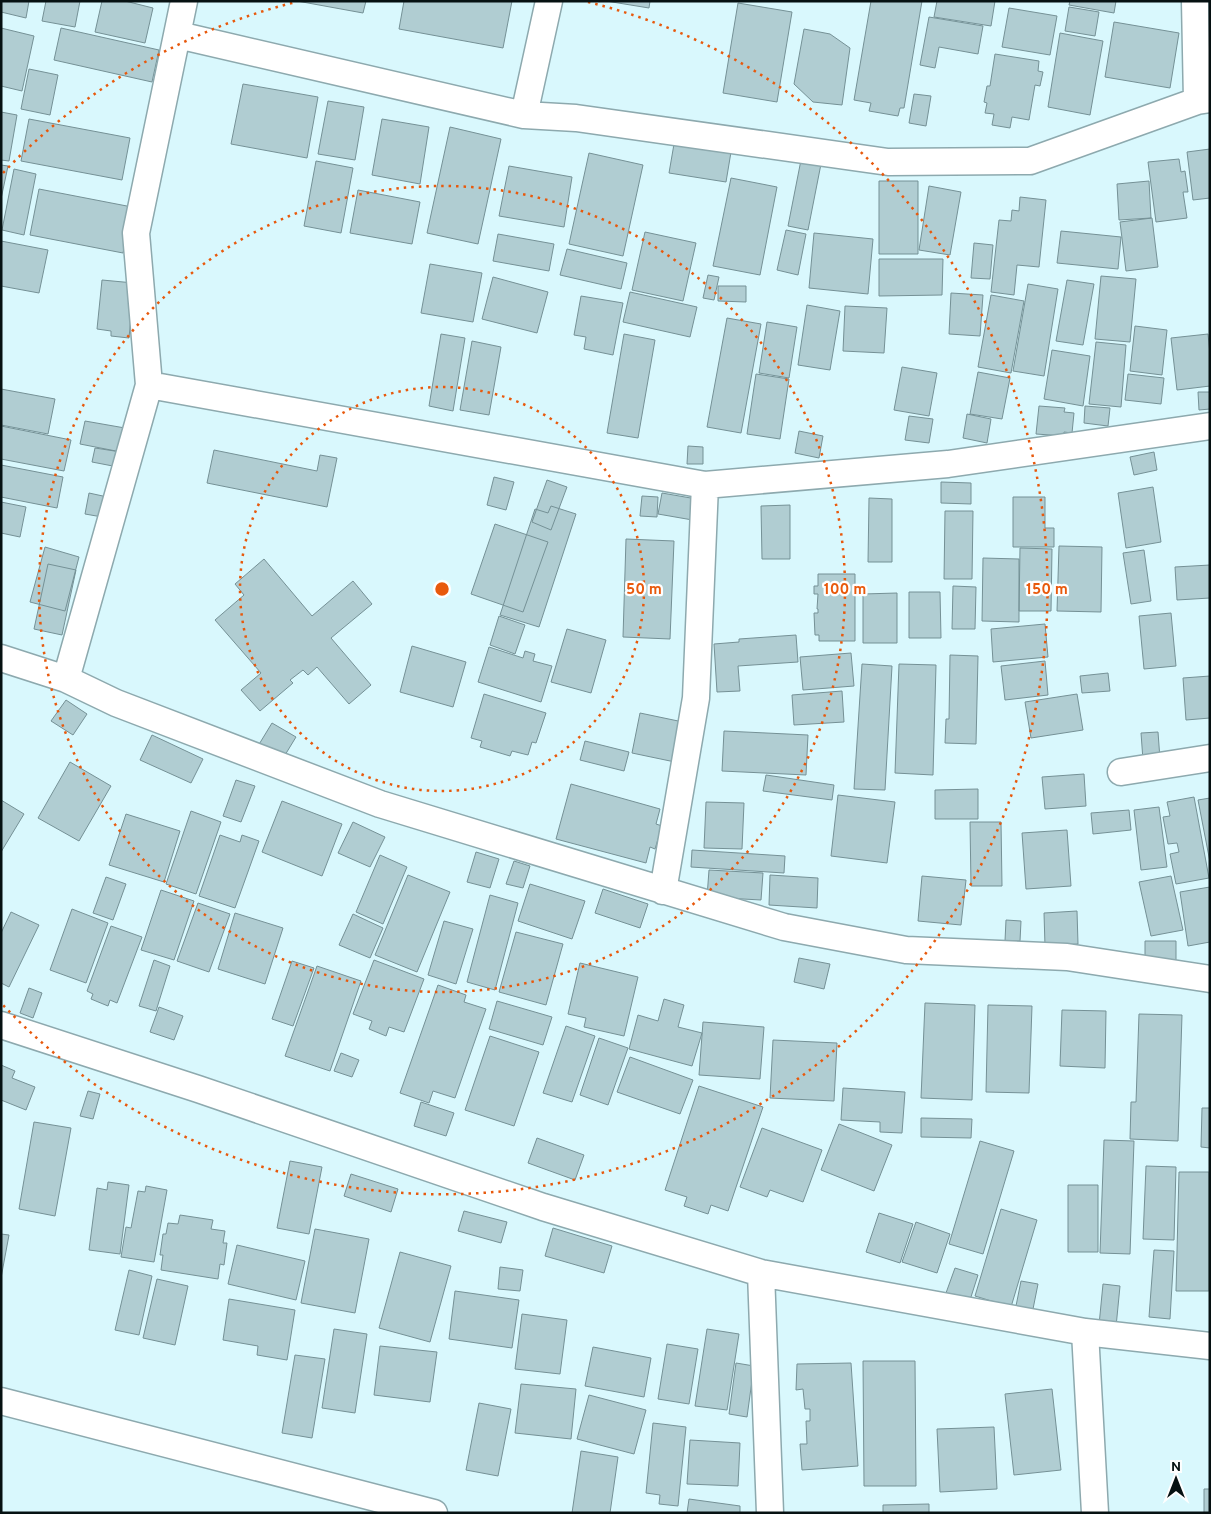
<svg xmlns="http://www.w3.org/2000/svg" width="1211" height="1514" font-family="Overpass,sans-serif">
<rect width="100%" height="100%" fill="#d9f8fd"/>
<path fill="#b0cdd2" stroke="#759196" d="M1 1H29L26 18 1 12Z
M46 1H80L75 27 42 21Z
M102 1H125L153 8 145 43 95 32Z
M297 1H366L363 13Z
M404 1H512L503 48 399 29Z
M606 1H650L649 8Z
M871 1H922L904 108H900L898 116 869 111 871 103 854 100Z
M937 1H995L991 26 934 17Z
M1070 1H1116L1114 13 1069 5Z
M738 3 792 12 777 102 723 93Z
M1069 7 1099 12 1095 36 1065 31Z
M1009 8 1057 16 1050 55 1002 47Z
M929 17 983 26 978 54 939 47 935 68 920 65Z
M1114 22 1179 33 1170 88 1105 77Z
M1 28 34 36 22 91 1 86Z
M61 28 159 50 152 82 54 60Z
M804 29 830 34 850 48 842 105 813 102 794 84Z
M1060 33 1103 41 1090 115 1048 107Z
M995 54 1039 61 1038 71 1043 72 1040 86 1035 85 1029 120 1012 117 1010 128 992 125 994 114 985 113 987 103 984 102 987 86H990Z
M29 69 58 75 50 115 21 109Z
M243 84 318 97 307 158 231 144Z
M914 94 931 96 926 126 909 123Z
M328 101 364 107 355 160 318 154Z
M1 112 17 115 9 161 1 160Z
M29 119 130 138 122 180 21 161Z
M382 119 429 127 420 184 372 175Z
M450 127 501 139 478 244 427 233Z
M674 144 731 152 726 182 669 173Z
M1210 149V198L1193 200 1187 152Z
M589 153 643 165 623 256 569 244Z
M1179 159 1181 172 1185 171 1188 192H1183L1187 218 1156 222 1148 162Z
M801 160 821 164 808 230 788 226Z
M316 161 353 168 341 233 304 226Z
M1 165 8 166 1 199Z
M509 166 572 177 564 227 499 216Z
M14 169 36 174 24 235 2 230Z
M731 178 777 187 760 275 713 266Z
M879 181H918V254H879Z
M1149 181 1151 218 1119 220 1117 184Z
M929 186 961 192 950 255 919 250Z
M39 189 132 207 123 253 30 235Z
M358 190 420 202 412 244 350 233Z
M1020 197 1046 200 1039 267 1017 265 1014 295 991 292 999 220 1011 221 1012 210 1019 211Z
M1152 218 1158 267 1126 271 1120 222Z
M786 230 806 234 798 275 777 270Z
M1061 231 1121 237 1118 269 1057 263Z
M645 232 696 243 683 301 632 290Z
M814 233 873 239 868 294 809 288Z
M498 234 554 244 549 271 493 261Z
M1 241 48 250 39 293 1 286Z
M974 243 993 245 990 279 971 278Z
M567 249 627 263 621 289 560 275Z
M879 259H943L942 295 879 296Z
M430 264 482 273 473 322 421 313Z
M708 275 719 277 714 300 703 298Z
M1101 276 1136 279 1130 342 1095 339Z
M493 277 548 292 537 333 482 319Z
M102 280 134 283 129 338 111 336V331L97 329Z
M1067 280 1094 284 1083 345 1056 341Z
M1028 284 1058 289 1044 376 1013 371Z
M718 286H746V302L718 301Z
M630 292 697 307 690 337 623 322Z
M951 293 983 295 980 336 949 334Z
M991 295 1024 301 1011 373 978 367Z
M581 296 623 303 613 355 584 349 586 337 574 335Z
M807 305 840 311 830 370 798 365Z
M845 306 887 308 884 353 843 351Z
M727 318 761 324 741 433 707 427Z
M767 322 797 327 789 378 759 373Z
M1135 326 1167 330 1162 375 1130 371Z
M441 334 465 338 453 411 429 406Z
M624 334 655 340 638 438 607 433Z
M1208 334 1210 354V386L1177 390 1171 338Z
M472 341 501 347 489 415 460 410Z
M1096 342 1126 345 1121 407 1089 404Z
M1052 350 1090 356 1083 406 1044 399Z
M902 367 937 373 929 416 894 410Z
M978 372 1010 378 1002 419 970 414Z
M756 374 789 379 780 439 747 434Z
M1128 374 1164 378 1161 404 1125 400Z
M1 389 55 399 48 434 1 425Z
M1198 392H1210V409L1199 410Z
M1039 406 1065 408 1064 412 1074 413 1072 433 1064 432V436L1036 434Z
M1085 406 1110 408 1108 426 1084 423Z
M967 414 991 419 987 443 963 438Z
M909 416 933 419 929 443 905 440Z
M85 421 125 428 121 452 80 444Z
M1 426 71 440 64 471 1 459Z
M799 431 823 436 819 458 795 453Z
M688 446 703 447V464H687Z
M95 448 121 452 118 467 92 462Z
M214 450 317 471 320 455 337 458 327 507 207 483Z
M1154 452 1157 470 1134 475 1130 457Z
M1 465 63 477 57 508 1 497Z
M494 477 514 482 506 510 487 505Z
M547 480 567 487 551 530 532 522Z
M941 482 971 483V504L941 503Z
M1153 487 1161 542 1126 548 1118 493Z
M89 493 112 498 108 518 85 514Z
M662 493 708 501 704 522 658 514Z
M642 496 658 497 657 517 640 516Z
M1013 497H1045V528H1054V547H1013Z
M869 498 892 499V562H868Z
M1 502 26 507 20 537 1 533Z
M790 505V559H762L761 506Z
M551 506 576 514 539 627 500 615 535 509 548 513Z
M945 511H973L972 579H944Z
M495 524 548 542 523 612 471 594Z
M626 539 674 541 670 639 623 637Z
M1059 546 1102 547 1101 612 1057 611Z
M45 547 79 557 65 611 30 602Z
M1020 548 1052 549 1051 611H1019Z
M1144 550 1151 601 1131 604 1123 553Z
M983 558 1019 559V622L982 621Z
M264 559 312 616 353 581 372 604 331 638 371 685 349 704 317 667 308 675 303 670 290 680 293 683 260 711 241 690 261 673 215 620 244 595 235 584Z
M48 564 76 570 62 635 34 629Z
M1210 565V598L1177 600 1175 567Z
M818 574H855V641H819V635H815L814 613H818V609H817L818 594H814V586H818Z
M953 586 976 587 975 629H952Z
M909 592H940L941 638H909Z
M897 593V643H863V594Z
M1171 613 1176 666 1144 669 1139 616Z
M499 616 525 625 515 654 490 645Z
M1045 624 1048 657 993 662 991 629Z
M567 629 606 640 591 693 551 682Z
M796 635 798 662 738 666 740 691 717 692 714 644 739 642V639Z
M412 646 466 662 453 707 400 692Z
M489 647 523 658 525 651 535 654 533 661 552 666 541 702 478 682Z
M851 653 854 686 803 690 800 657Z
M950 655 978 656 976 744 945 743 946 719H949Z
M1045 661 1048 695 1005 700 1001 666Z
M862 664 892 666 885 790 854 789Z
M899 664 936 665 933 775 895 773Z
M1108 673 1110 691 1082 693 1080 676Z
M1210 676V718L1186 720 1183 678Z
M842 691 844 722 794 725 792 695Z
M484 694 546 713 536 743 532 742 528 755 512 751 510 756 480 747 482 741 471 738Z
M1077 694 1083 730 1031 738 1025 702Z
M66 700 87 714 73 735 51 721Z
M640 713 683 722 675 762 632 753Z
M272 723 296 737 282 760 258 746Z
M724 731 808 735 806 775 722 771Z
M1158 732 1160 759 1143 760 1141 733Z
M152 735 203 759 191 783 140 760Z
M585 741 629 752 624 771 580 760Z
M70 762 111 786 79 841 38 818Z
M1084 774 1086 806 1045 809 1042 777Z
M766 775 834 785 832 800 763 791Z
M236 780 255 786 241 822 223 816Z
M571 784 660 809 656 824 662 826 655 849 650 847 646 863 556 839Z
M978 789V819H935V790Z
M838 795 895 802 887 863 831 856Z
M1194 797 1209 878 1176 884 1170 854 1179 852 1177 843 1168 844 1163 817 1170 816 1167 802Z
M1210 798V862L1198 800Z
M1 800 24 814 1 852Z
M282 801 342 824 322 876 262 852Z
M706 802 744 803 742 849 704 848Z
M1159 807 1167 867 1141 870 1134 810Z
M1129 810 1131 830 1093 834 1091 813Z
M191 811 221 822 196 894 166 884Z
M126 814 180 831 164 882 109 865Z
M353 822 385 837 370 867 338 853Z
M970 822H1001L1002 886H971Z
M1067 830 1071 886 1026 889 1022 833Z
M220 835 240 842 242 835 259 841 235 908 199 896Z
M692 850 785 856 784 873 691 867Z
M476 852 499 859 490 888 467 882Z
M380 855 407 867 383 924 356 912Z
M514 861 530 866 523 888 506 884Z
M709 870 763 873 761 900 707 897Z
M408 875 450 892 417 972 375 955Z
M770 875 818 878 817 908 769 905Z
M922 876 966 880 961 925 918 921Z
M1171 876 1183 930 1151 936 1139 882Z
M106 877 126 884 113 920 93 913Z
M530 884 585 901 572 939 518 921Z
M1210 887V942L1188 946 1180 892Z
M603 889 648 904 640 928 595 913Z
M161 890 194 901 174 960 141 950Z
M490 895 518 903 495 990 467 982Z
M198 903 230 914 209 972 177 961Z
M72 909 108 923 86 983 50 970Z
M1077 911 1078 944 1045 946 1044 913Z
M11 912 39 925 9 987 1 983V933Z
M235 913 283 928 265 984 218 969Z
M353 914 383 928 370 958 339 945Z
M1006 920 1021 921 1020 941H1005Z
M444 921 473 929 456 984 428 975Z
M111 926 142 937 117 1003 110 1000 108 1006 91 999 93 994 87 991Z
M516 932 563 944 546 1005 499 992Z
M1145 941H1176V962H1145Z
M799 958 830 964 824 989 794 982Z
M154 960 170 966 156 1011 139 1006Z
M374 960 424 979 404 1032 389 1027 386 1036 369 1029 372 1021 353 1014Z
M292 961 314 968 293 1026 272 1019Z
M580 963 638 977 624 1036 584 1027 586 1018 568 1014Z
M317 966 361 981 330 1071 285 1056Z
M438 985 466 995 464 1002 486 1009 455 1098 433 1091 429 1103 400 1093Z
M29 988 42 993 33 1018 20 1013Z
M664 999 684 1005 678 1027 702 1033 692 1066 629 1049 638 1015 658 1021Z
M497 1001 552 1017 543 1045 489 1029Z
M925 1003 975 1005 972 1100 921 1098Z
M988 1005 1032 1006 1029 1093 986 1092Z
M159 1007 183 1016 174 1040 150 1032Z
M1062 1010 1106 1011 1105 1068 1060 1066Z
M1139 1014 1182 1015 1178 1141 1130 1139 1131 1102H1136Z
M703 1022 764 1027 760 1079 699 1075Z
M566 1026 595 1036 572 1102 543 1093Z
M490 1036 539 1052 514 1126 465 1110Z
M599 1038 628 1048 608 1105 580 1095Z
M773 1040 837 1043 834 1101 770 1098Z
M341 1053 359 1060 352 1077 334 1071Z
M630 1057 693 1080 680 1114 617 1092Z
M1 1065 15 1071 12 1078 35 1087 26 1110 1 1100Z
M699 1086 763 1107 728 1211 711 1205 708 1214 684 1206 687 1197 665 1190Z
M843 1088 905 1092 902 1133 880 1132V1122L841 1120Z
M88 1091 100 1094 93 1119 80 1116Z
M421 1102 454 1113 446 1136 414 1126Z
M1202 1108H1210V1148L1201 1147Z
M921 1118 972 1119 971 1138 921 1137Z
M34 1122 71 1128 55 1216 19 1209Z
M839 1124 892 1145 874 1191 821 1170Z
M762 1128 822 1150 803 1202 770 1190 767 1197 740 1187Z
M537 1138 584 1155 575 1180 528 1163Z
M1104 1140 1134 1141 1130 1254 1100 1253Z
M980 1141 1014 1151 983 1254 949 1244Z
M290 1161 322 1167 309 1234 277 1228Z
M1146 1166 1176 1167 1174 1240 1143 1239Z
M1179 1172H1209V1291H1176Z
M351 1174 398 1189 391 1212 344 1196Z
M108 1182 129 1185 120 1254 89 1250 97 1188 107 1190Z
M1068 1185H1098V1252H1068Z
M146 1186 167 1190 154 1262 121 1257 126 1227 131 1228 138 1191 145 1192Z
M1001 1209 1037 1220 1011 1307 975 1296Z
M464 1211 507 1222 501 1243 458 1231Z
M879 1213 913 1224 900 1263 866 1252Z
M180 1215 213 1220 211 1229 225 1231 223 1243H227L224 1265 220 1264 218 1279 161 1270 163 1255H160L163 1234H166L168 1223 178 1224Z
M916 1222 950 1234 937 1273 902 1262Z
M553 1228 612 1246 604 1273 545 1256Z
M315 1229 369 1239 355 1313 301 1303Z
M1 1234 9 1235 1 1278Z
M237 1245 305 1261 296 1300 228 1284Z
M1154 1250 1174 1251 1170 1319 1149 1317Z
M400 1252 451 1266 430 1342 379 1328Z
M500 1267 523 1270 520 1291 498 1289Z
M955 1268 978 1275 970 1300 946 1293Z
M129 1270 152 1276 139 1335 115 1330Z
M157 1279 188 1286 175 1345 143 1338Z
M1021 1281 1038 1284 1032 1314 1015 1311Z
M1103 1284 1120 1286 1116 1327 1099 1325Z
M455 1291 519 1300 512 1348 449 1339Z
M229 1299 295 1310 287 1360 257 1355 258 1346 223 1340Z
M522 1314 567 1320 560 1374 515 1369Z
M334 1329 367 1334 355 1413 322 1408Z
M707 1329 739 1334 727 1410 695 1406Z
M667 1344 698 1349 689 1404 658 1399Z
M380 1346 437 1352 430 1402 374 1395Z
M593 1347 651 1358 644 1397 585 1386Z
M295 1355 325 1359 312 1438 282 1433Z
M863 1361H915L916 1486H864Z
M736 1363 754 1366 747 1417 729 1414Z
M851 1363 858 1466 802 1470 800 1444H807L806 1421H810V1409H805L803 1389 796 1390 797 1364Z
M521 1384 576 1389 571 1439 515 1433Z
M1052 1389 1061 1470 1014 1475 1005 1394Z
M589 1395 646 1410 634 1454 577 1439Z
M479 1403 511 1409 498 1476 466 1470Z
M653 1423 686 1427 678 1506 659 1504 660 1495 646 1493Z
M994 1427 997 1489 940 1492 937 1429Z
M690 1440 740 1443 738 1486 687 1484Z
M581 1451 618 1457 610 1513H572Z
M1204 1489H1210V1513H1204Z
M689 1499 740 1506V1513H687Z
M929 1504V1513H883V1505Z"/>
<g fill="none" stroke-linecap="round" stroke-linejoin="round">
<defs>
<path id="street" d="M1195 1 1197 101
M178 35 524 115 576 118 888 162 1030 161 1197 101 1210 99
M524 115 549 1
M149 385 705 485 948 464 1210 426
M1 658 66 679 116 703 380 804 784 927 906 950 1067 957 1210 979
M66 679 149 385 136 233 184 1
M1121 772 1210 758
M663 891 696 698 705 485
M1 1025 198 1089 543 1207 761 1273 1085 1332 1210 1346
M761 1273 770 1513
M1085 1332 1095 1513
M1 1401 434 1513"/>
</defs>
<use href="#street" stroke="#8da9ae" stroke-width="29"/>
<use href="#street" stroke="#fff" stroke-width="26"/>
</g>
<g fill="none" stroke="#e8590c" stroke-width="2.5" stroke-dasharray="2.5 5">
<circle cx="442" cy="589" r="202"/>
<circle cx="442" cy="589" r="403"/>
<path d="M3 173A605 605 0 0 1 296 2M588 2A605 605 0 1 1 3 1005"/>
</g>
<circle cx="442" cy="589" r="8" fill="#e8590c" stroke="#fefefe" stroke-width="2.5"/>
<g font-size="15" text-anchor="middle" font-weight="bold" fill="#e8590c" stroke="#fefefe" stroke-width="4.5" stroke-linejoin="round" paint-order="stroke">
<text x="644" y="594">50 m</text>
<text x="845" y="594">100 m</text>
<text x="1047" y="594">150 m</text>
</g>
<rect width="1211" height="1514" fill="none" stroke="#061112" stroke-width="5"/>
<g transform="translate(1176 1479)" stroke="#fefefe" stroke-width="4" paint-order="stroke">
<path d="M0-4L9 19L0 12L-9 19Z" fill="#061112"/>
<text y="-8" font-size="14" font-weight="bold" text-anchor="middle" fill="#061112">N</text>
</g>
</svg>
